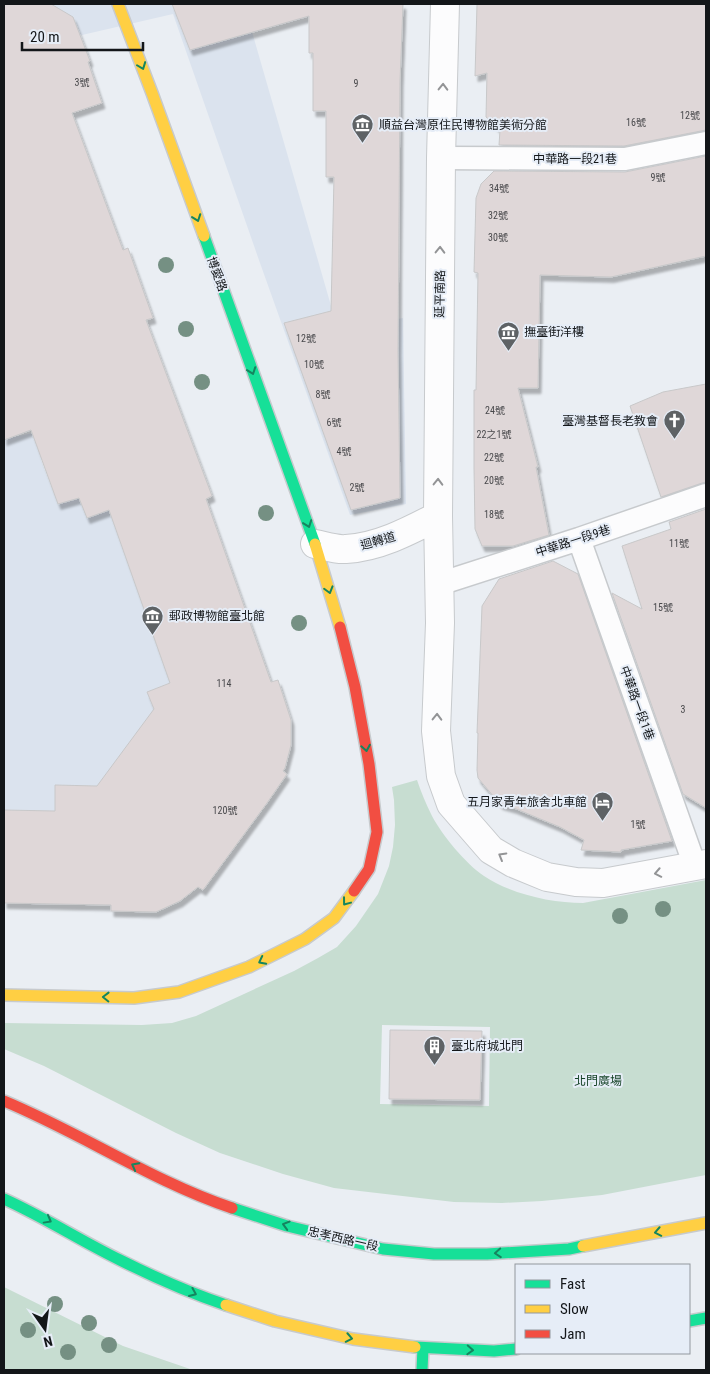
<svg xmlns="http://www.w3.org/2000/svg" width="710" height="1374" font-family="'Roboto Condensed','Noto Sans TC',sans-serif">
<defs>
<filter id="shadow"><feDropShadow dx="3" dy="5.5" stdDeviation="1" flood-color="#0004"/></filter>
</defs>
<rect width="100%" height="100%" fill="#eaeef3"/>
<path fill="#dbe3ee" d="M4 4H244L338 330 403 318 406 504 350 515 260 263 173 14 4 53Z
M4 424 9 438 38 432 48 458 41 460 58 504 79 498 109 510 170 683 147 692 157 715 104 786 55 785V811L4 810Z"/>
<path fill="#c7ddd1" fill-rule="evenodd" d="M417 780C421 792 426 804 432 816 442 835 466 864 484 876 511 894 551 903 583 903L706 880V1175L602 1195 542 1201 502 1203 454 1202 334 1188 283 1174 220 1153 176 1133 44 1066 4 1049V1023L142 1025 172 1023 196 1016 294 971 318 958 337 947 356 926 378 894 389 866 393 847 395 825 394 800 392 787ZM382 1025 490 1027 489 1106 380 1104Z
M4 1287 123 1346 193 1370H4Z"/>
<path fill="#dfd7d8" stroke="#c8c8c9" filter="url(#shadow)" d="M4 4H51L73 17 90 61 88 62 102 103 72 113 123 250 128 248 153 318 146 320 212 496 206 499 271 682 278 680 291 720V745L285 768 283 771 287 774 267 803 203 890 198 887 180 901 156 912 111 911V905L4 903V810L55 811V785L97 786 154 709 147 692 170 683 109 510 87 518 79 498 58 504 31 430 4 440Z
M172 4H403L400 81 398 351 400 498 351 510 284 323 331 311 334 177H326V111H313V53H309V16L190 50Z
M477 4H706V130L624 146 499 145 500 130 486 117 487 73 475 76Z
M706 156V256L611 277 540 275 538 388H518L538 467H536L549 535 513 546H482L475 529 474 468V390H476L478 273 474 272 476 198 481 184 494 171 625 172Z
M706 384V482L702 483 661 497 630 406 663 392Z
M706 509V808L683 794 612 593 642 609 622 546 671 529 669 522Z
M553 561 578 574 672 841 621 850V852L581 850 584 840 560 827 538 818 514 808 500 804 478 778 477 770 478 733H477L482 606 499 579Z
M390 1030 482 1031 480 1100 389 1099Z"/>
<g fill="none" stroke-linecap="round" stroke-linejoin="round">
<defs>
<path id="lane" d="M441 158 625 159 706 143
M579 539 695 866
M439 584 579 539 706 495"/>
<path id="street" d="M445 4 441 158 438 516 440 623 436 731 441 776 451 804 491 850 513 863 547 877 576 882 603 883 706 864
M315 544C325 546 336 550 346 549 379 547 409 531 438 516"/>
<path id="fast" d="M204 236 315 544
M4 1199C44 1217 81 1241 120 1260 154 1277 190 1293 226 1305
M232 1208 287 1226 383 1249 434 1254H487L569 1249 583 1246
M689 1321 706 1318
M415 1347 494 1351 516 1349
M422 1370 423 1348"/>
<path id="slow" d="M118 4 152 93 204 236
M315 544 340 627
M4 995 134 998 179 992 249 967 305 939 334 918 354 891
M583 1246 706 1223
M226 1305 275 1321 353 1339 415 1347"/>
<path id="jam" d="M340 627 355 687 369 764 377 832 369 869 354 891
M4 1101C81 1133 152 1181 232 1208"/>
</defs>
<use href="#lane" stroke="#c7cacd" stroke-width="25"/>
<use href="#street" stroke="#c7cacd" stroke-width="30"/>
<use href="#fast" stroke="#c7cacd" stroke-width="14"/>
<use href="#slow" stroke="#c7cacd" stroke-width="14"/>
<use href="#jam" stroke="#c7cacd" stroke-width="14"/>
<use href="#lane" stroke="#fcfcfd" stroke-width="22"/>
<use href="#street" stroke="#fcfcfd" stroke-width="28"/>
<use href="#fast" stroke="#16e098" stroke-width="11"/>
<use href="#slow" stroke="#ffcf43" stroke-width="11"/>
<use href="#jam" stroke="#f24e42" stroke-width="11"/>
</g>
<g fill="#759083">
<circle cx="166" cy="265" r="8"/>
<circle cx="186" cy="329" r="8"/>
<circle cx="202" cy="382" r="8"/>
<circle cx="266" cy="513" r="8"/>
<circle cx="299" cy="623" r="8"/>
<circle cx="663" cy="909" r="8"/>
<circle cx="620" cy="916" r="8"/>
<circle cx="55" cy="1304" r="8"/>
<circle cx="89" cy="1323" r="8"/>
<circle cx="28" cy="1330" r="8"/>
<circle cx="109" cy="1345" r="8"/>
<circle cx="68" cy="1352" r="8"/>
</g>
<defs><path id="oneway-chevron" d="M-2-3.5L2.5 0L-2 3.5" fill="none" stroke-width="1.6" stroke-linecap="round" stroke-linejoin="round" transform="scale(1.25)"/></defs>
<g stroke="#15855f">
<use href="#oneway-chevron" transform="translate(142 66) rotate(69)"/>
<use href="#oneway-chevron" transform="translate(197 218) rotate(70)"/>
<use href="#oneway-chevron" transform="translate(252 371) rotate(70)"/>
<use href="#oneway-chevron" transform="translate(308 524) rotate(70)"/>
<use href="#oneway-chevron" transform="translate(329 590) rotate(74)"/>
<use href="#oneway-chevron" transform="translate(366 748) rotate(80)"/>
<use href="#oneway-chevron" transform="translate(346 902) rotate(127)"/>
<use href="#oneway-chevron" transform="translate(262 961) rotate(153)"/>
<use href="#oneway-chevron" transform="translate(106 997) rotate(-179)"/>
<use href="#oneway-chevron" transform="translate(135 1166) rotate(-152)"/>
<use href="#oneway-chevron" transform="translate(48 1220) rotate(29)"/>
<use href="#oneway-chevron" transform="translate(286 1225) rotate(-164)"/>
<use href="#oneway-chevron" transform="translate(658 1232) rotate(169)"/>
<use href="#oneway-chevron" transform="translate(498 1253) rotate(176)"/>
<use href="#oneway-chevron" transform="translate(193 1293) rotate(23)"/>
<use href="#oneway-chevron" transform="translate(349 1338) rotate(11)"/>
<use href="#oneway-chevron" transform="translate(470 1350) rotate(3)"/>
</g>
<g stroke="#939496">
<use href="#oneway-chevron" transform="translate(443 87) rotate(-89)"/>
<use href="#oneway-chevron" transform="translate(440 250) rotate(-89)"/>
<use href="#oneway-chevron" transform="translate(438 482) rotate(-89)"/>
<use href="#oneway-chevron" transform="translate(437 717) rotate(-89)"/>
<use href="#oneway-chevron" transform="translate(502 856) rotate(-150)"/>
<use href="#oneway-chevron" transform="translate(658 873) rotate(169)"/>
</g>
<defs>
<symbol id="museum-pin" viewBox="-11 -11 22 30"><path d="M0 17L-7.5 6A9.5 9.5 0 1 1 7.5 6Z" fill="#5e6265" stroke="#e6edf7"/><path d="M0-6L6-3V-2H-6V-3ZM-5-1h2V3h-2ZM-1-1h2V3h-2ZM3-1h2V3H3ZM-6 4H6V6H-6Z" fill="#fff"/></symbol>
<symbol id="church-pin" viewBox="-11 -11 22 30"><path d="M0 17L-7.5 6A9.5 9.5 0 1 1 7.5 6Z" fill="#5e6265" stroke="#e6edf7"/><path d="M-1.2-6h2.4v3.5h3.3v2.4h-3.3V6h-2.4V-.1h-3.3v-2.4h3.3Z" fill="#fff"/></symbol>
<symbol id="hotel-pin" viewBox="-11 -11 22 30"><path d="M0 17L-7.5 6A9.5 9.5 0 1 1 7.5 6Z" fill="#5e6265" stroke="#e6edf7"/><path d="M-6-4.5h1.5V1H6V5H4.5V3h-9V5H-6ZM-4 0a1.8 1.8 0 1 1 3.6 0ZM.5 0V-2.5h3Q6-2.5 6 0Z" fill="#fff"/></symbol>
<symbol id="building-pin" viewBox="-11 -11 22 30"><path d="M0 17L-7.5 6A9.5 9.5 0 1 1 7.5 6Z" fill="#5e6265" stroke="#e6edf7"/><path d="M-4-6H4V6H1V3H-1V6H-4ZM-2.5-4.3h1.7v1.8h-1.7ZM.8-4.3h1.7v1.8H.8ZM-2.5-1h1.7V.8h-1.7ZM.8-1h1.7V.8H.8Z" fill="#fff"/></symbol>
</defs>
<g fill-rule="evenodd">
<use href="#museum-pin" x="350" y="112" width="25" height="34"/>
<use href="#museum-pin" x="496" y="320" width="25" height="34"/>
<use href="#church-pin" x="662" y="408" width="25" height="34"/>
<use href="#museum-pin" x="140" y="604" width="25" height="34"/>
<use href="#hotel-pin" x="590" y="790" width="25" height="34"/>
<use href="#building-pin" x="422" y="1034" width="25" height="34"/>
</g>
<g text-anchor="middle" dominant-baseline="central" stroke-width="4" stroke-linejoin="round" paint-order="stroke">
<g font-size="10" fill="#48484b">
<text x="82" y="82">3號</text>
<text x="356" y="83">9</text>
<text x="690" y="115">12號</text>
<text x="636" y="122">16號</text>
<text x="658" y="177">9號</text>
<text x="499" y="188">34號</text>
<text x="498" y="215">32號</text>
<text x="498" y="237">30號</text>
<text x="306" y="338">12號</text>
<text x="314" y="364">10號</text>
<text x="323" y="394">8號</text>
<text x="495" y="410">24號</text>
<text x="334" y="422">6號</text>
<text x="494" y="434">22之1號</text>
<text x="344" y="451">4號</text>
<text x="494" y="457">22號</text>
<text x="494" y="480">20號</text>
<text x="357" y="487">2號</text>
<text x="494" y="514">18號</text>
<text x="679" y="543">11號</text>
<text x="663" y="607">15號</text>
<text x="224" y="683">114</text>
<text x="683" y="709">3</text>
<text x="225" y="810">120號</text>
<text x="638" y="824">1號</text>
</g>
<g font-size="12" fill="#131619" stroke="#e6edf7" text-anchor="start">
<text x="379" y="125">順益台灣原住民博物館美術分館</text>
<text x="524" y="332">撫臺街洋樓</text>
<text x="658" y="421" text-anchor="end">臺灣基督長老教會</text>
<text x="169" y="616">郵政博物館臺北館</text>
<text x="587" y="802" text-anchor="end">五月家青年旅舍北車館</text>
<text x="451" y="1046">臺北府城北門</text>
</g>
<g font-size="12" fill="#131619" stroke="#e6edf7">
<text x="575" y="159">中華路一段21巷</text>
<text transform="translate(217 274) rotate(70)">博愛路</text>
<text transform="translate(440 294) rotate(-89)">延平南路</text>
<text transform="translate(378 541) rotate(-16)">迴轉道</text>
<text transform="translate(573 541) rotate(-18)">中華路一段9巷</text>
<text transform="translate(637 703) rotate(70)">中華路一段1巷</text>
<text transform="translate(343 1239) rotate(13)">忠孝西路一段</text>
</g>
<g font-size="12" fill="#164328" stroke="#e6edf7">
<text x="598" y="1081">北門廣場</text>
</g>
</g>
<rect width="710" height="1374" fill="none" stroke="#131619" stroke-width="10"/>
<rect x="515" y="1264" width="175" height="90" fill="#e6edf7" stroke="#92979e"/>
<rect x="525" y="1280" width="25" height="8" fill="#16e098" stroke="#92979e"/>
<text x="560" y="1289" font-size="15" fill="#131619">Fast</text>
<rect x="525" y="1305" width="25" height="8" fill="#ffcf43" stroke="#92979e"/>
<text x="560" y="1314" font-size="15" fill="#131619">Slow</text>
<rect x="525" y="1330" width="25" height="8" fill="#f24e42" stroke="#92979e"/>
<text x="560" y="1339" font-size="15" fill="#131619">Jam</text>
<g transform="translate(45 1329) rotate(166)" stroke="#e6edf7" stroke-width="4" paint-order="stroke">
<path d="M0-4L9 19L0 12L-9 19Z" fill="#131619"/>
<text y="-8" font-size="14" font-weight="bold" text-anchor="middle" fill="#131619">N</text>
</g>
<path d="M22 42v8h121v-8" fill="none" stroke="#131619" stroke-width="2.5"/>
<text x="30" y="42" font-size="15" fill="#131619" stroke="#e6edf7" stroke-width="4" paint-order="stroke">20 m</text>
</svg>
